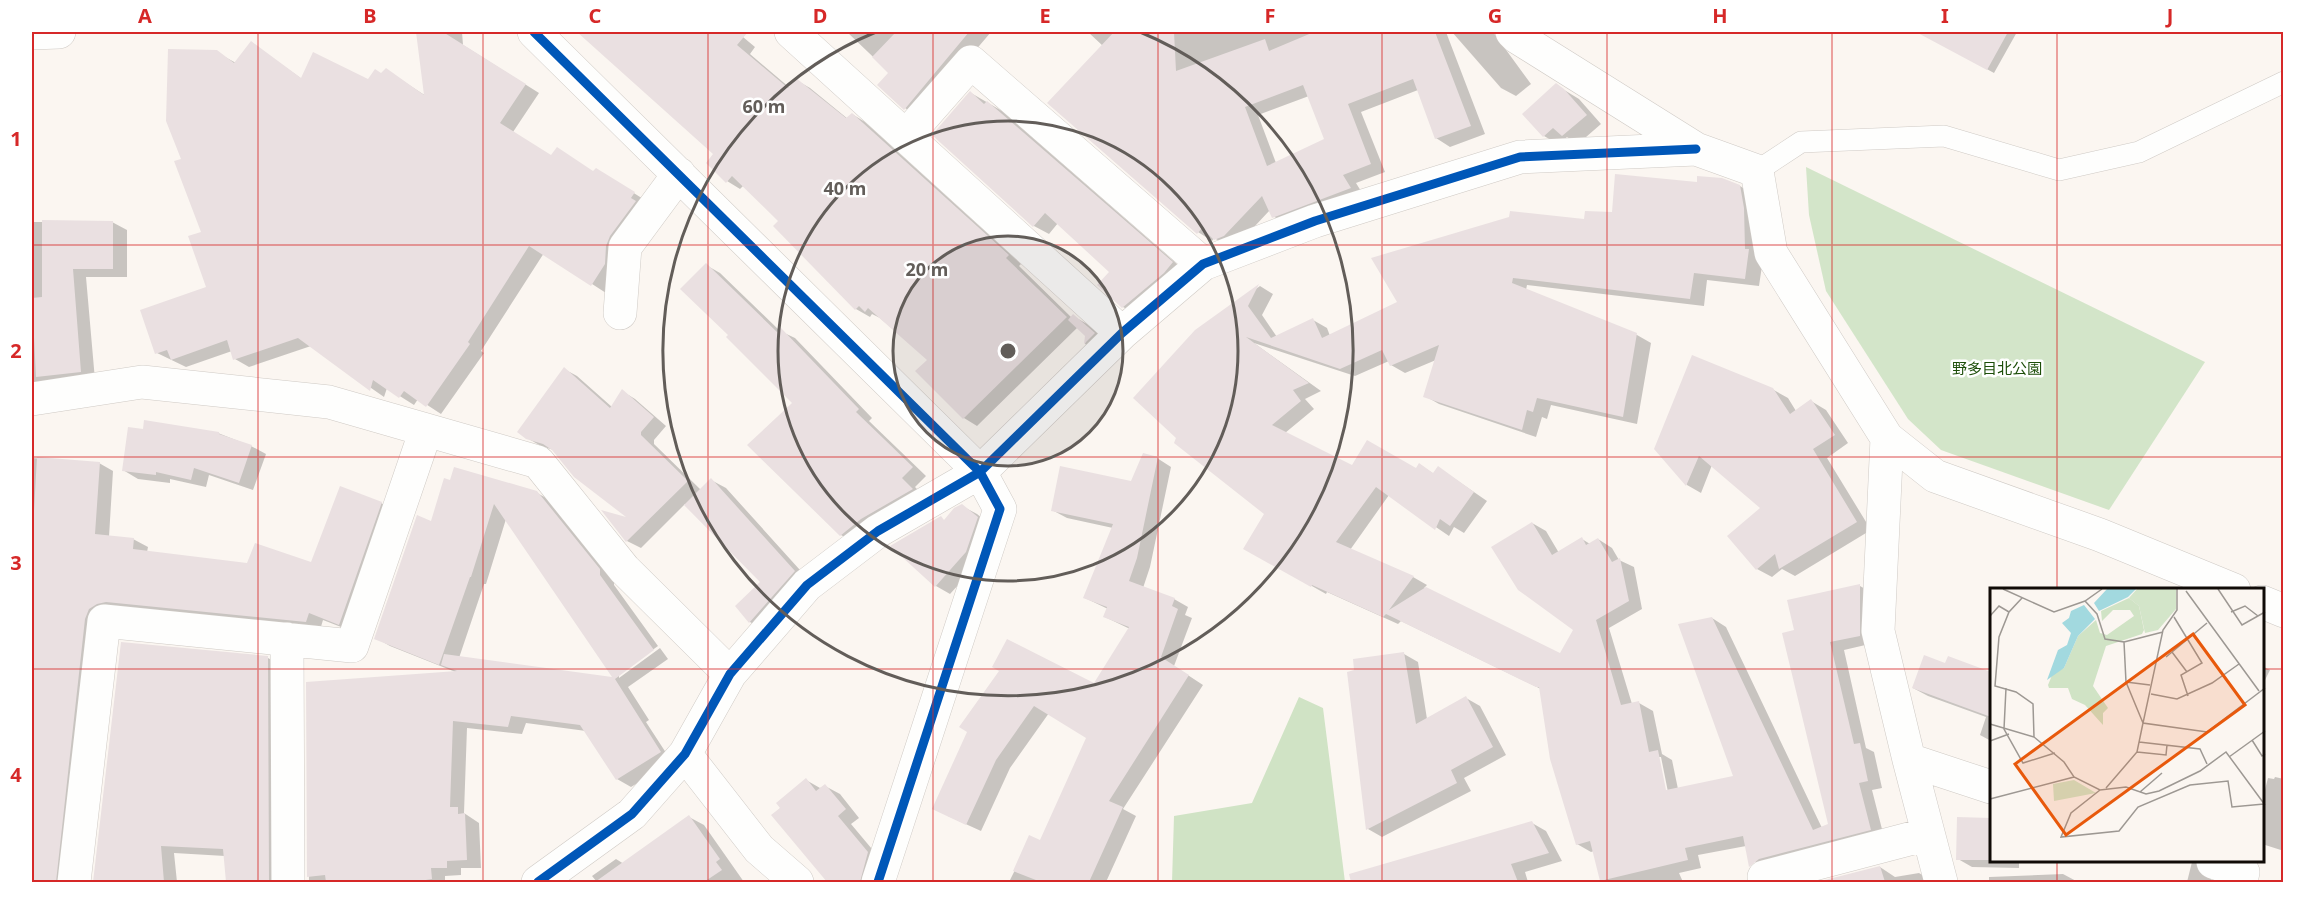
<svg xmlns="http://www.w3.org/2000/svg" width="2315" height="914" font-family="'Noto Sans','Noto Sans JP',sans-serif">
<rect width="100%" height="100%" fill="#fbf6f1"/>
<path fill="#d3e5c9" d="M1806 167 2205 362 2109 510 1941 450 1908 419 1826 291 1809 215Z"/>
<path fill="#d0e3c5" d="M1299 697 1323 708 1345 882H1172L1174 816 1252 803Z"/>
<path fill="#0003" fill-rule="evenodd" d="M417 32H462L463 45 539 93 513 132 552 157 610 178 648 202 606 293 544 253 481 351 484 353 441 414 418 399 414 405 387 388 384 397 311 346 249 367 235 359 232 351 186 367 157 353 208 288 203 233 183 160 216 52 236 63 251 43 302 79 368 81 382 75 386 70 426 96Z
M579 32H737L755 47 750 54 790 88 796 80 810 88 848 119 852 114 865 122 1021 264 1019 266 1072 318 1073 316 1087 324 1108 342 1098 351 1085 344 1087 335 1078 327 977 426 964 418 929 360 880 318 872 314 870 317 856 309 780 221 744 185 740 189 727 181 715 154Z
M847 32H991L919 117 905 108 890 73Z
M1088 32H1446L1485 134 1450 147 1436 138 1418 90 1361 112 1385 172 1356 183 1364 196 1287 225 1273 216 1270 210 1239 243 1230 247 1214 238 1212 241 1198 232 1103 46ZM1309 96 1326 140 1276 163 1258 115Z
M1452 32H1493L1531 84 1516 96 1501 88Z
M1919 32H2017L1994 73Z
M1556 85 1579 99 1601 124 1578 144 1567 137 1558 144 1544 136Z
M971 93 1002 111 1186 272 1138 315 1123 307 1111 271 1058 223 1049 234 1034 226Z
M1740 186 1754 195 1763 259 1759 286 1707 280 1704 306 1527 285 1526 290 1637 335 1651 343 1637 424 1551 405 1547 419 1542 417 1536 437 1439 404 1425 396 1436 360 1405 373 1391 365 1389 361 1355 376 1254 343 1321 391 1305 399 1314 409 1285 433 1353 467 1416 470 1420 465 1434 474 1439 468 1487 501 1464 533 1454 527 1449 536 1389 495 1350 550 1413 577 1427 585 1424 588 1561 655 1575 630 1532 523 1546 531 1559 553 1582 539 1590 544 1598 539 1612 548 1619 560 1634 567 1642 609 1609 628 1632 704 1639 703 1653 711 1662 754 1672 760 1678 789 1735 777 1712 618 1726 627 1822 828 1830 825 1796 631 1860 586 1874 594V643L1844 650 1866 748 1874 752 1882 788 1872 790 1884 837 1763 866 1749 858 1746 846 1698 855 1701 868 1679 873 1683 882H1602L1594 851 1591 852 1577 844 1541 689 1401 621 1398 624 1327 592 1326 594 1245 548 1266 513 1196 331 1260 286 1273 294 1262 315 1277 337 1313 320 1327 328 1330 336 1586 221ZM1658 757H1661L1669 797 1666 798Z
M32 222H112L127 230V277H86L95 380 32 394Z
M706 265 720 273 780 331 795 338 872 418 869 421 926 476 915 487 926 498 855 543 841 535 795 403 731 335Z
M564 369 577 376 612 407 622 391 635 399 666 426 654 440V444L701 490 711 480 726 488 809 580 764 630 750 622 737 606 762 582 685 504 641 548 627 541 605 513 632 521 554 450 541 446 527 438Z
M1772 389 1788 398 1796 411 1811 401 1826 410 1848 443 1827 458 1871 530 1795 576 1782 569 1772 577 1757 569 1730 536 1763 508 1712 465 1701 493 1687 485 1656 448Z
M218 433 251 446 266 454 253 490 209 475 206 487 170 479V483L138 479 123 470Z
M32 458 99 463 113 471 109 537 133 539 148 547 147 552 248 564H311L381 503 395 511 354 632 323 620 320 630 121 610 70 882H32Z
M1157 458 1171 467 1150 567 1143 588 1174 599 1188 607 1185 615 1192 618 1174 666 1203 685 1123 809 1136 816 1106 882H1009L1021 858 1041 842 1088 737 1049 713 1010 768 981 831 948 816 969 732 961 726 1094 685 1130 629 1105 617 1108 609 1085 598 1113 528 1067 518 1052 510 1132 483Z
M445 480 537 493 552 501 614 578V585L658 646 619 674V678L660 648 668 659 628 687 649 720 646 722 672 762 631 787 617 779 586 731 526 723 522 734 467 728 464 813 479 823 481 868H461V875L445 876V882H309L307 683 458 673 390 646 376 638 432 523ZM506 519 615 679 459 658 484 584H486Z
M962 506 977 514 992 526 981 560 950 594 936 586 945 521Z
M122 643 268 658 282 666 283 882H227L225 856 174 853 177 882H94Z
M1404 654 1418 662 1427 719 1466 698 1480 706 1506 755 1464 778 1471 791 1382 837 1368 829Z
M1946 664 1991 675V741L1980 735 1986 717 1928 696 1913 688Z
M2262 666 2270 670 2262 686Z
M2275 777 2284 779V851L2262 844V801L2268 778 2274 779Z
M806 780 820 788 825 786 840 794 859 818 851 824 882 861 875 882H829L774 815Z
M689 817 704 825 744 882H597L592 876 616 859 624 864Z
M1991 819V862H2019V868L1972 867 1958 859Z
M1532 823 1546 831 1562 861 1525 872 1528 882H1366L1364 871Z
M2192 862H2212L2209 876 2213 882H2187Z
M1880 867 1895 877 1919 873 1934 882H1827Z
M2063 874 2078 882H1989V877Z"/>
<path fill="#eae0e1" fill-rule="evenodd" d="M416 32H443L526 84 500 123 551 155 557 147 593 171 596 168 635 192 631 198 636 201 610 236 606 246 605 264 591 286 529 246 468 342 470 344 426 407 404 391 399 398 373 380 370 391 298 338 233 360 227 340 171 360 167 350 155 354 140 310 206 287 188 236 201 232 174 161 181 159 166 121 168 49 217 50 234 63 251 41 301 78 313 52 368 79 375 69 381 73 386 68 424 95Z
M577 32H748L737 45 788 88 796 78 846 118 852 113 1009 255 1006 258 1067 317 963 419 915 371 927 360 868 308 865 312 859 306 855 310 773 226 778 221 732 176 726 183 706 163 713 154Z
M896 32H969L904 110 877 85 888 73 872 57Z
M1114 32H1174L1176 71 1265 39 1269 51 1314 32H1435L1471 126 1435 139 1413 79 1348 104 1371 164 1343 175 1351 188 1272 218 1262 196 1224 236 1214 240 1202 228 1197 234 1047 103ZM1303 85 1324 139 1267 166 1245 107Z
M1916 32H2008L1987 70Z
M1556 83 1564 89 1587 115 1562 136 1553 128 1543 137 1522 114Z
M970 91 984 104 987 101 1173 262 1164 273 1122 308 1097 285 1109 272 1045 213 1033 227 932 135Z
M1615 174 1697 182V176L1722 178 1740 185 1744 208 1745 249H1749L1745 279 1694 273 1690 299 1513 278 1512 283 1637 333 1623 417 1537 398 1533 412 1527 410 1522 430 1423 397 1439 345 1390 366 1382 350 1340 369 1246 337 1309 383 1293 390 1301 401 1272 425 1352 465 1367 440 1416 468 1419 463 1433 473 1438 466 1474 492 1450 526 1440 519 1435 530 1376 487 1336 542 1414 576 1389 610 1426 587 1560 653 1573 630 1518 590 1491 547 1532 522 1552 555 1582 537 1586 545 1598 538 1612 562 1620 558 1629 601 1596 620 1621 705 1639 701 1649 752 1658 750 1666 790 1733 776 1678 624 1712 617 1813 830 1828 824 1782 633 1794 630 1787 600 1860 584V636L1830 642 1854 744 1860 743 1868 781 1859 783 1871 830 1759 859 1749 867 1743 836 1685 848 1688 860 1600 881 1590 841 1576 845 1550 759 1539 687H1536L1386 614 1383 617 1312 585 1311 587 1243 549 1264 514 1174 443 1176 438 1133 398 1195 330 1259 284 1248 306 1271 338 1313 318 1322 338 1397 302 1371 258 1509 217 1510 211 1584 219 1585 211 1612 212Z
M42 220 113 221V269H73L81 372 36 377 32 298 42 297Z
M706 263 777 332 781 328 859 409 856 412 913 467 902 478 913 489 861 519 840 536 747 445 792 403 726 337 728 335 680 289Z
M1073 314 1095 333 1084 344 1085 336 1068 320Z
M1692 355 1773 388 1790 414 1811 399 1835 435 1813 449 1857 522 1779 569 1775 554 1756 570 1727 536 1760 508 1699 456 1686 486 1654 449Z
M564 367 610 408 622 389 654 417 641 432V435L688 481 626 542 601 510 626 517 574 477 552 450 543 444 526 439 517 432Z
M144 420 219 432V434L252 445 239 483 194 468 191 480 156 472V475L122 471 128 427 143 429Z
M1143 453 1158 457 1137 558 1129 581 1175 598 1172 606 1178 609 1161 657 1189 675 1109 801 1123 807 1089 882H1041L1013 871 1029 835 1040 840 1086 738 1034 706 996 760 966 825 932 809 967 732 959 727 999 671 992 667 1007 639 1094 683 1129 627 1103 617 1107 607 1083 598 1113 524 1051 511 1060 466 1131 481Z
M37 457 100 462 95 534 134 538 133 549 247 563 255 543 311 562 340 486 382 502 339 625 309 613 306 622 106 602 97 604 89 609 85 619 56 882H32V547Z
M454 467 537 491 600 569V575L654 650 615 679 661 752 616 780 580 725 511 716 508 727 453 721 450 807H458V814L465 813 467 860 447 861V868H431L432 879 413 882H326L325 875 307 877 306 682 457 671 441 665 444 654 612 677 494 504 471 577H470L439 665 374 639 417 515 431 521 444 478 450 480Z
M711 478 795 571 749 623 735 606 760 582 684 505Z
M962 504 978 517 966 552 935 587 890 546 941 516 944 520 954 508Z
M121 642 268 656 269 880 226 882 223 849 161 846 164 882H93Z
M1404 652 1416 724 1466 696 1493 747 1451 770 1457 783 1366 830 1347 672 1354 670 1353 659Z
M1924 655 1945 663 1948 656 1991 672V717L1912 688Z
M806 778 816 791 825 784 846 809 838 816 868 852 860 882H827L771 815 780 808 776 803Z
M689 815 720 859 716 862 722 870 704 882H595Z
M1957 817 1991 818V860H1956Z
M1532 821 1549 853 1511 864 1518 882H1351L1349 874Z
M1880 866 1885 882H1817Z"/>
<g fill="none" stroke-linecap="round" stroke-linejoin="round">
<defs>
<path id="lane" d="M1757 171 1801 142 1944 136 2059 170 2139 152 2284 82"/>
<path id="street" d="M534 32 980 472 878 531 807 585 730 674 685 754 632 814 538 882
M791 32 1122 333
M1512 32 1517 37 1696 149 1757 171 1771 253 1887 438 1878 631 1909 760 1941 882
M32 33 59 32
M906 136 971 62 1203 264
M620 313 625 247 679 174
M32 399 142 382 329 402 538 462 624 569 730 674
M1887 438 1935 476 2100 535 2234 590
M2262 602 2284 611
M287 639 288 882
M685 754 759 849 797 882
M1909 760 1991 787
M2213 862 2243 872 2241 882
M1764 877 1928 834
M74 882 104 621 352 646 426 430
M878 882 1000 509 980 472 1122 333 1203 264 1315 221 1520 157 1696 149"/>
</defs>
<use href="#lane" stroke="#cfcac5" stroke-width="22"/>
<use href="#street" stroke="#cfcac5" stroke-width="34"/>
<use href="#lane" stroke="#fefefd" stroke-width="21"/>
<use href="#street" stroke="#fefefd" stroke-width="33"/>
<defs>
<path id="cycleway" d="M534 32 980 472 878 531 807 585 730 674 685 754 632 814 538 882
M878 882 1000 509 980 472 1122 333 1203 264 1315 221 1520 157 1696 149"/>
</defs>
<use href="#cycleway" stroke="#fff" stroke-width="13"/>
<use href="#cycleway" stroke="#0057b8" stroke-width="9"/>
</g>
<path fill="none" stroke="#d62828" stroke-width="1.5" stroke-opacity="0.55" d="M258 32V882M483 32V882M708 32V882M933 32V882M1158 32V882M1382 32V882M1607 32V882M1832 32V882M2057 32V590M32 245H2284M32 457H2284M32 669H1991M2262 669H2284M2057 862V882"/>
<circle cx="1008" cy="351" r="115" fill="#625d59" fill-opacity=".12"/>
<g fill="none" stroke="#625d59" stroke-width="3">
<circle cx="1008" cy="351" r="115"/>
<circle cx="1008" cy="351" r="230"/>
<path d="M1140 32A345 345 0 1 1 876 32"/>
</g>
<g text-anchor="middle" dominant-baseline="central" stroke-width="5" stroke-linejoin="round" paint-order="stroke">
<g font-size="15" fill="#1d4e09" stroke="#fff">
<text x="1997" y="368">野多目北公園</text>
</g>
</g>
<g transform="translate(1990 588)">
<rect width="274" height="274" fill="#fbf6f1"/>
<path d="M147 1H186V21L168 42 155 45 149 18 139 10ZM84 192 106 205 64 213 63 196Z" fill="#d3e5c9"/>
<path d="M139 10 149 18 154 42 152 46 116 58 103 98 118 120 113 125V137L95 117 82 111 78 100H59L58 97 63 85 74 80 88 48 106 32 110 45 117 47 144 28 140 22H123L112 33 111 23Z" fill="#d0e3c5"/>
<path d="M117 1H146L138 9 109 23 104 15ZM94 17 105 31 88 48 74 80 57 92 68 62 77 57 81 45 72 35 79 30 81 23Z" fill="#a2d9df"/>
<path fill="none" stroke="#9d9893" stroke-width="1.5" d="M13 1 64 24 95 13 112 1M187 1V22L173 42 153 135 217 144 275 100M228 1 252 37 275 24M196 3 269 103M32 10 19 24 9 49 5 98 26 104 43 116 44 149 74 174 84 189 110 202 136 199 156 206 169 203 210 183 236 164 275 217M95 13 107 26 115 51 134 54 136 94 153 135 147 164 116 200M241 24 255 18 268 28M0 28 9 18 19 24M184 29 212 75 191 87 198 108M134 54 173 44M182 64 197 84M176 69 217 35M136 94 160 97M16 100 14 141 33 175 65 165M161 106 187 111 222 95 249 76M0 136 44 149M262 152 272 168 275 166M0 153 19 146M149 154 210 161 217 176M147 164 176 167 177 157M239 169 275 143M110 202 81 225 71 249 129 243 148 219 200 197 238 193 242 219 274 216M150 204 172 185M0 211 84 189"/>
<path fill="#e8590c" fill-opacity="0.15" stroke="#e8590c" stroke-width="3" d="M203 46 255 117 76 247 25 176Z"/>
<rect width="274" height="274" fill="none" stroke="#100b07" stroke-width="3"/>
</g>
<circle cx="1008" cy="351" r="9" fill="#625d59" stroke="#fff" stroke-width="3"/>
<g font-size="18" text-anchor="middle" font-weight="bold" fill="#625d59" stroke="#fff" stroke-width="5" stroke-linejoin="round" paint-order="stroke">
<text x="764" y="113">60 m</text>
<text x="845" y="195">40 m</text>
<text x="927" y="276">20 m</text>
</g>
<rect width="2315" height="914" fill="none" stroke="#ffffff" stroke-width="66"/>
<rect x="33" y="33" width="2249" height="848" fill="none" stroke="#d62828" stroke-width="2"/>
<g font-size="20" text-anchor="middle" font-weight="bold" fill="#d62828">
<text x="145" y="23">A</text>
<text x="370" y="23">B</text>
<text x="595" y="23">C</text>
<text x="820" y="23">D</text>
<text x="1045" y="23">E</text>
<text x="1270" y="23">F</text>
<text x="1495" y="23">G</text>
<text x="1720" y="23">H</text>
<text x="1945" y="23">I</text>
<text x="2170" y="23">J</text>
<text x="16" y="146">1</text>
<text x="16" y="358">2</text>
<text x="16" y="570">3</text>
<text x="16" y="782">4</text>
</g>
</svg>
